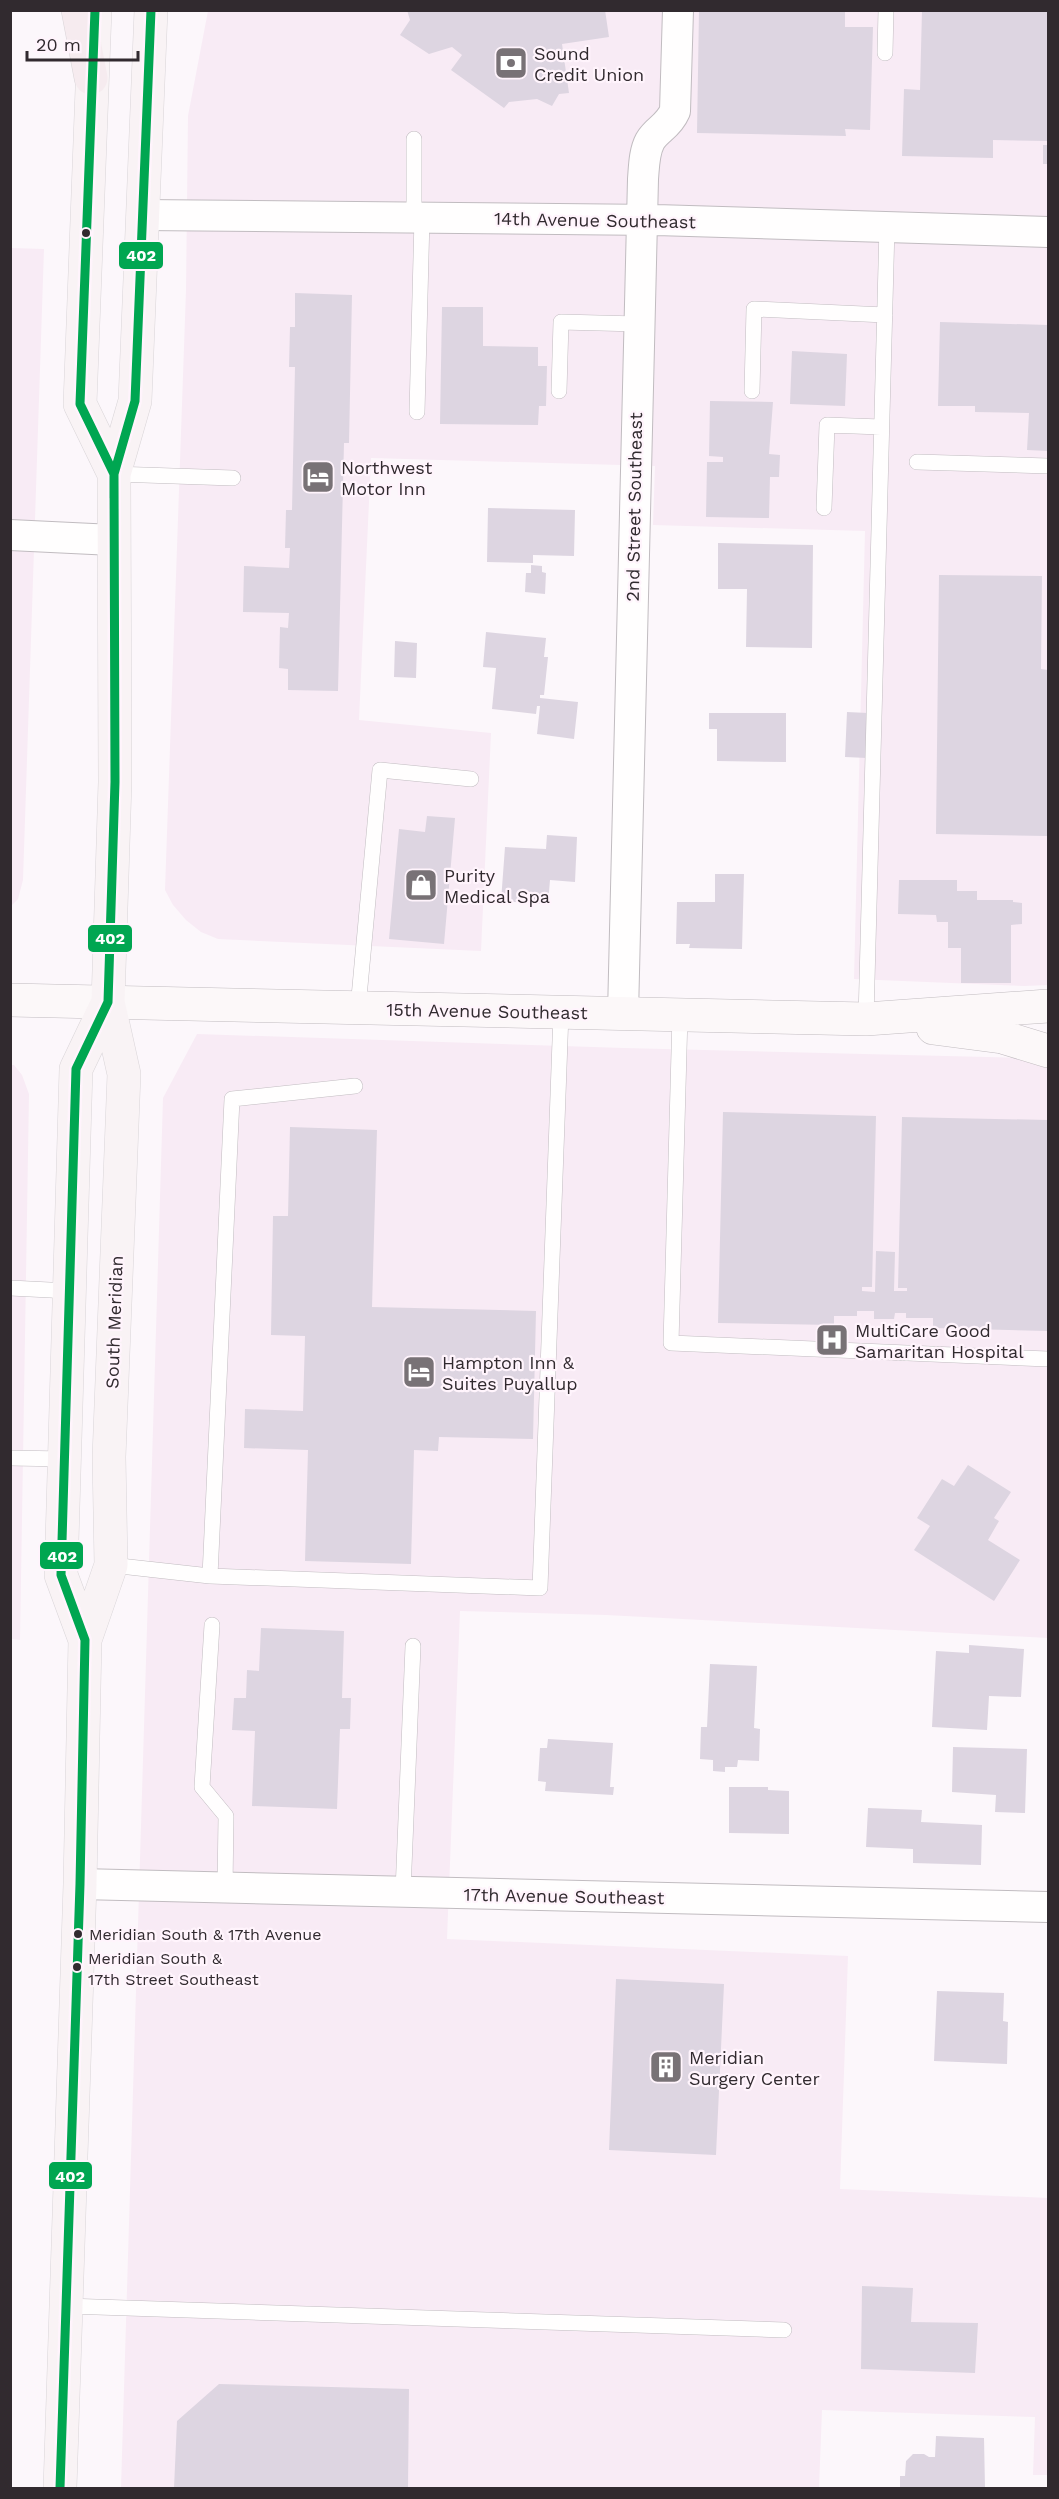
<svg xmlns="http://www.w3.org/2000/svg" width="1059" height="2499" font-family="'Work Sans',sans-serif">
<rect width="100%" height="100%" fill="#fcf7fb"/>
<path fill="#f8ebf5" d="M208 11H1048V985L1025 986 854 979 865 531 653 525 655 466 371 458 359 720 491 733 481 951 218 939 201 932 186 920 173 905 165 890 186 290 188 116Z
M11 248 44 249 23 880 18 899 11 906Z
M197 1034 624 1048 1031 1058 1048 1065V1638L606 1615 460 1611 447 1939 848 1956 840 2189 1048 2198V2475H1033L1035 2417 822 2410 819 2488H121L163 1098Z
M11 1065H14L22 1075 29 1094 20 1640 11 1639Z"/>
<path fill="#ddd5e1" d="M407 10H605L609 37 562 44 569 93 559 94 552 106 537 99 509 102 504 108 451 70 462 55 452 47 429 54 400 35 410 20Z
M699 10H845V27H873L870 130 845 129 846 136 697 133Z
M922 10H1048V141L993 140V158L902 156 904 89 920 90Z
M1043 145H1048V164H1043Z
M295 293 352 295 349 443H344L338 691 288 690V669L279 668 280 627 288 628 289 613 243 612 244 566 289 568 290 548H285L286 510H292L295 367H289L290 327H295Z
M442 307H483V346L538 347V366H547L546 406H539L538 425 440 424Z
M940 322 1048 325V451L1027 450 1029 413 975 412V406H938Z
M792 351 847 354 845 406 790 404Z
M710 401 773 402 769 454 780 455 779 477H770L769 518 706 517 707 462H723V457L709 456Z
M488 508 575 510 574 556 533 555V563L487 562Z
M718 543 813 545 812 648 746 647 747 589H718Z
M531 565 542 566V572L546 573 545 594 525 592 526 573H531Z
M939 575 1042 576 1041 669 1048 670 1047 836 936 834Z
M486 632 546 638 544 657H548L544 695H540V698L578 702 574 739 537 734 540 706H537L536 714 492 709 496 668 483 667Z
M395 641 417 643 416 678 394 677Z
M847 712 868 713 867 758 845 757Z
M709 713H786V762L717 761V729H709Z
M427 816 455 818 444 944 389 939 399 829 425 832Z
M547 835 577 837 575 882 550 880 548 904 501 901 505 847 546 849Z
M715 874H744L742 949 689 948 690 944H676L677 902H715Z
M899 880H957V891H977V900H1013V902L1022 903V924L1011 925V983H961V948H948V922H937L936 915 898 914Z
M723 1112 876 1116 872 1287H862V1291L875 1292 876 1251 895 1252 894 1291H907V1288H898L902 1117 1048 1120V1331L933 1328V1318H906V1313H895L894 1319H874V1311H857V1316H834V1325L718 1323Z
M290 1127 377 1130 372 1307 536 1311 533 1439 439 1437 438 1451 414 1450 411 1564 305 1561 308 1450 244 1448 245 1409 303 1411 305 1336 271 1335 273 1216H288Z
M968 1465 1011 1492 994 1518 999 1521 988 1540 1020 1560 994 1601 914 1550 930 1526 917 1518 942 1479 954 1486Z
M261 1628 344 1631 342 1698H351L350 1729H340L337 1809 252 1806 255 1731 232 1730 234 1698H246L247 1670 259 1671Z
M969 1645 1024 1649 1021 1697 989 1696 987 1730 932 1727 936 1651 969 1653Z
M710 1664 757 1666 754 1728 760 1729 759 1761 738 1760 737 1767H725V1772L713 1771V1760L700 1759 701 1727H707Z
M548 1739 613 1743 610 1787H614L613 1795 545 1791 546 1782 538 1781 540 1748H547Z
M953 1747 1027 1749 1025 1813 995 1812 996 1795 952 1792Z
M729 1787H768V1790L789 1791V1834L729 1833Z
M868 1808 922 1810 921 1822 982 1825 981 1865 913 1863V1849L866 1847Z
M616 1979 724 1984 716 2155 609 2150Z
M937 1991 1004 1993 1003 2021 1008 2022 1007 2064 934 2061Z
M862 2286 913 2288 911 2322 978 2323 975 2373 861 2369Z
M219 2384 409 2389 408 2488H174L177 2421Z
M936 2436 984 2438 985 2488H900V2476H905L906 2461 913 2454H924L929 2457H935Z"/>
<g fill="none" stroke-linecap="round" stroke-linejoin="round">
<defs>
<path id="lane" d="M885 53 886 10
M414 217V139
M559 391 561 322 638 324
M752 391 754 309 885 315
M417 412 422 218
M917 462 1048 466
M114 474 233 478
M824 508 827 425 881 427
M358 1008 380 770 471 779
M680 1015 671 1343 1048 1359
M866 1019 887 227
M10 1288 70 1291
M10 1458 65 1459
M111 1565 210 1576 540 1588 561 1013
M210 1576 232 1099 355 1086
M212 1625 202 1787 226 1816 225 1888
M403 1892 413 1646
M66 2306 784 2330"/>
<path id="street" d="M142 215 656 220 1048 232
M10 535 113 540
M623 1014 643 179C644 167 644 152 650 141 657 129 668 127 675 111L678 10
M80 1884 1048 1907"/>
<path id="secondary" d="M10 1000 866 1019 1048 1006
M933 1028 1002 1037 1048 1051"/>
<path id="primary" d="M95 10 80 404 114 474
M85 1640 61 1575 76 1069 108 1002
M60 2488 80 1884 85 1640 111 1565 109 1457 124 1074 108 1002 115 782 114 474 135 401 151 10"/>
<path id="highway" d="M78 10 91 78"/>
</defs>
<use href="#lane" stroke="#c1bcc0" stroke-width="16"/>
<use href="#street" stroke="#c1bcc0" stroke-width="32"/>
<use href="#secondary" stroke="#c1bcc0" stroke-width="34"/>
<use href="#primary" stroke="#d9d5d8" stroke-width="34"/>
<use href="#highway" stroke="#d9d5d8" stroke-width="34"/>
<use href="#lane" stroke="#fffefe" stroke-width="15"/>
<use href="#street" stroke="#fffefe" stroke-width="30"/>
<use href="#secondary" stroke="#fcf8f9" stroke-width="33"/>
<use href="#primary" stroke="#f9f3f5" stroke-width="33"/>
<use href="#highway" stroke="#f6ebef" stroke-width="33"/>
<defs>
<path id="bus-1" d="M114 498V474L135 401 151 10
M60 2488 80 1884 85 1640 61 1575 76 1069 108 1002 115 782 114 474 80 404 95 10"/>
</defs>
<use href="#bus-1" stroke="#fff4fc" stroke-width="14"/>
<use href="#bus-1" stroke="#00a651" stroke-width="9"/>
</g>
<defs>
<symbol id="bank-square" viewBox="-11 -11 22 22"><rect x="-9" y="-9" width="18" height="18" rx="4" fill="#787276" stroke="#fff4fc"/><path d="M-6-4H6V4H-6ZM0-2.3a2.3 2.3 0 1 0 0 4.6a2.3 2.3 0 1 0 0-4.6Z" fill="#fff"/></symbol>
<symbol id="hotel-square" viewBox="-11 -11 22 22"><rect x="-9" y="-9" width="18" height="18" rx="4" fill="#787276" stroke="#fff4fc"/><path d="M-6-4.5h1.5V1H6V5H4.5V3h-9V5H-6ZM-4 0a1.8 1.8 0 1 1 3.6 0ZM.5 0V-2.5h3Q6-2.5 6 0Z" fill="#fff"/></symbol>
<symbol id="shop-square" viewBox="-11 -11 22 22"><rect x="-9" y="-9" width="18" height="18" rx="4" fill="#787276" stroke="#fff4fc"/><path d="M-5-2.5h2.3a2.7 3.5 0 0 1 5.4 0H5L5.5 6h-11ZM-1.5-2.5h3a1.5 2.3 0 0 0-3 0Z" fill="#fff"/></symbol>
<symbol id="hospital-square" viewBox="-11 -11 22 22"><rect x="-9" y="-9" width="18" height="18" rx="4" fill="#787276" stroke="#fff4fc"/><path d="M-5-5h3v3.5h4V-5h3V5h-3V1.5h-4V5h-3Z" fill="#fff"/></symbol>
<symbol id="building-square" viewBox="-11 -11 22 22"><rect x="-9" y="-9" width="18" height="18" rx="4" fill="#787276" stroke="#fff4fc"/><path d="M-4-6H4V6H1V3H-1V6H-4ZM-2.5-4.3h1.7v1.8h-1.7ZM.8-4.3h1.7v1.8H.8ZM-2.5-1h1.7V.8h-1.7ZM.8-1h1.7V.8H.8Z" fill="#fff"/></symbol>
</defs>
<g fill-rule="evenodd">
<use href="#bank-square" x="492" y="44" width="38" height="38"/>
<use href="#hotel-square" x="299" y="458" width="38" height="38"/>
<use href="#shop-square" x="402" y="866" width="38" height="38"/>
<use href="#hospital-square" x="813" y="1321" width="38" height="38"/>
<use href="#hotel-square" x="400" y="1353" width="38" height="38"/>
<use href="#building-square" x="647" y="2048" width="38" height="38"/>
</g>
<g fill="#312a2f" stroke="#fff4fc" stroke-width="2">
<circle cx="86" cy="233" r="5"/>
<circle cx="78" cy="1934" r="5"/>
<circle cx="77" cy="1967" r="5"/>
</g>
<g text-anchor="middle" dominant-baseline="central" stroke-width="4.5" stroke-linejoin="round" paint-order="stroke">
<g font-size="16" fill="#312a2f" stroke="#fff4fc" text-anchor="start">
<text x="89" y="1934">Meridian South &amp; 17th Avenue</text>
<text x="88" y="1958">Meridian South &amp;<tspan x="88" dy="21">17th Street Southeast</tspan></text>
</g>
<g font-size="18" fill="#312a2f" stroke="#fff4fc" text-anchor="start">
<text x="534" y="53">Sound<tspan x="534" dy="21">Credit Union</tspan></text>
<text x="341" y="467">Northwest<tspan x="341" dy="21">Motor Inn</tspan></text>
<text x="444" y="875">Purity<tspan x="444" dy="21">Medical Spa</tspan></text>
<text x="855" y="1330">MultiCare Good<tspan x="855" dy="21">Samaritan Hospital</tspan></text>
<text x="442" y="1362">Hampton Inn &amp;<tspan x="442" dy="21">Suites Puyallup</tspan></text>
<text x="689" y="2057">Meridian<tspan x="689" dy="21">Surgery Center</tspan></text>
</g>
<g font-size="18" fill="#312a2f" stroke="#fff4fc">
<text transform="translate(595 220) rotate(1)">14th Avenue Southeast</text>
<text transform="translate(634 507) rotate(-89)">2nd Street Southeast</text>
<text transform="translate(487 1011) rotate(1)">15th Avenue Southeast</text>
<text transform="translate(114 1322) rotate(-88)">South Meridian</text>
<text transform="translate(564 1896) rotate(1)">17th Avenue Southeast</text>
</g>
</g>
<g stroke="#fff4fc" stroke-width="2">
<rect x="118" y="241" width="46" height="29" rx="6" fill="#00a651"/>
<rect x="87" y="924" width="46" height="29" rx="6" fill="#00a651"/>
<rect x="39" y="1541" width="45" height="29" rx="6" fill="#00a651"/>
<rect x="48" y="2161" width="45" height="29" rx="6" fill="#00a651"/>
</g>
<g font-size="16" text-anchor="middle" font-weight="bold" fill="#fff">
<text x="141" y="261">402</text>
<text x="110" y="944">402</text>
<text x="62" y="1562">402</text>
<text x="70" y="2182">402</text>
</g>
<rect width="1059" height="2499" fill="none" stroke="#312a2f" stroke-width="24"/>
<path d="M27 51v9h111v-9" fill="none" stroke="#312a2f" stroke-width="3"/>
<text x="36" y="51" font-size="18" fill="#312a2f" stroke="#fff4fc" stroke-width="4.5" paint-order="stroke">20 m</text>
</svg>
